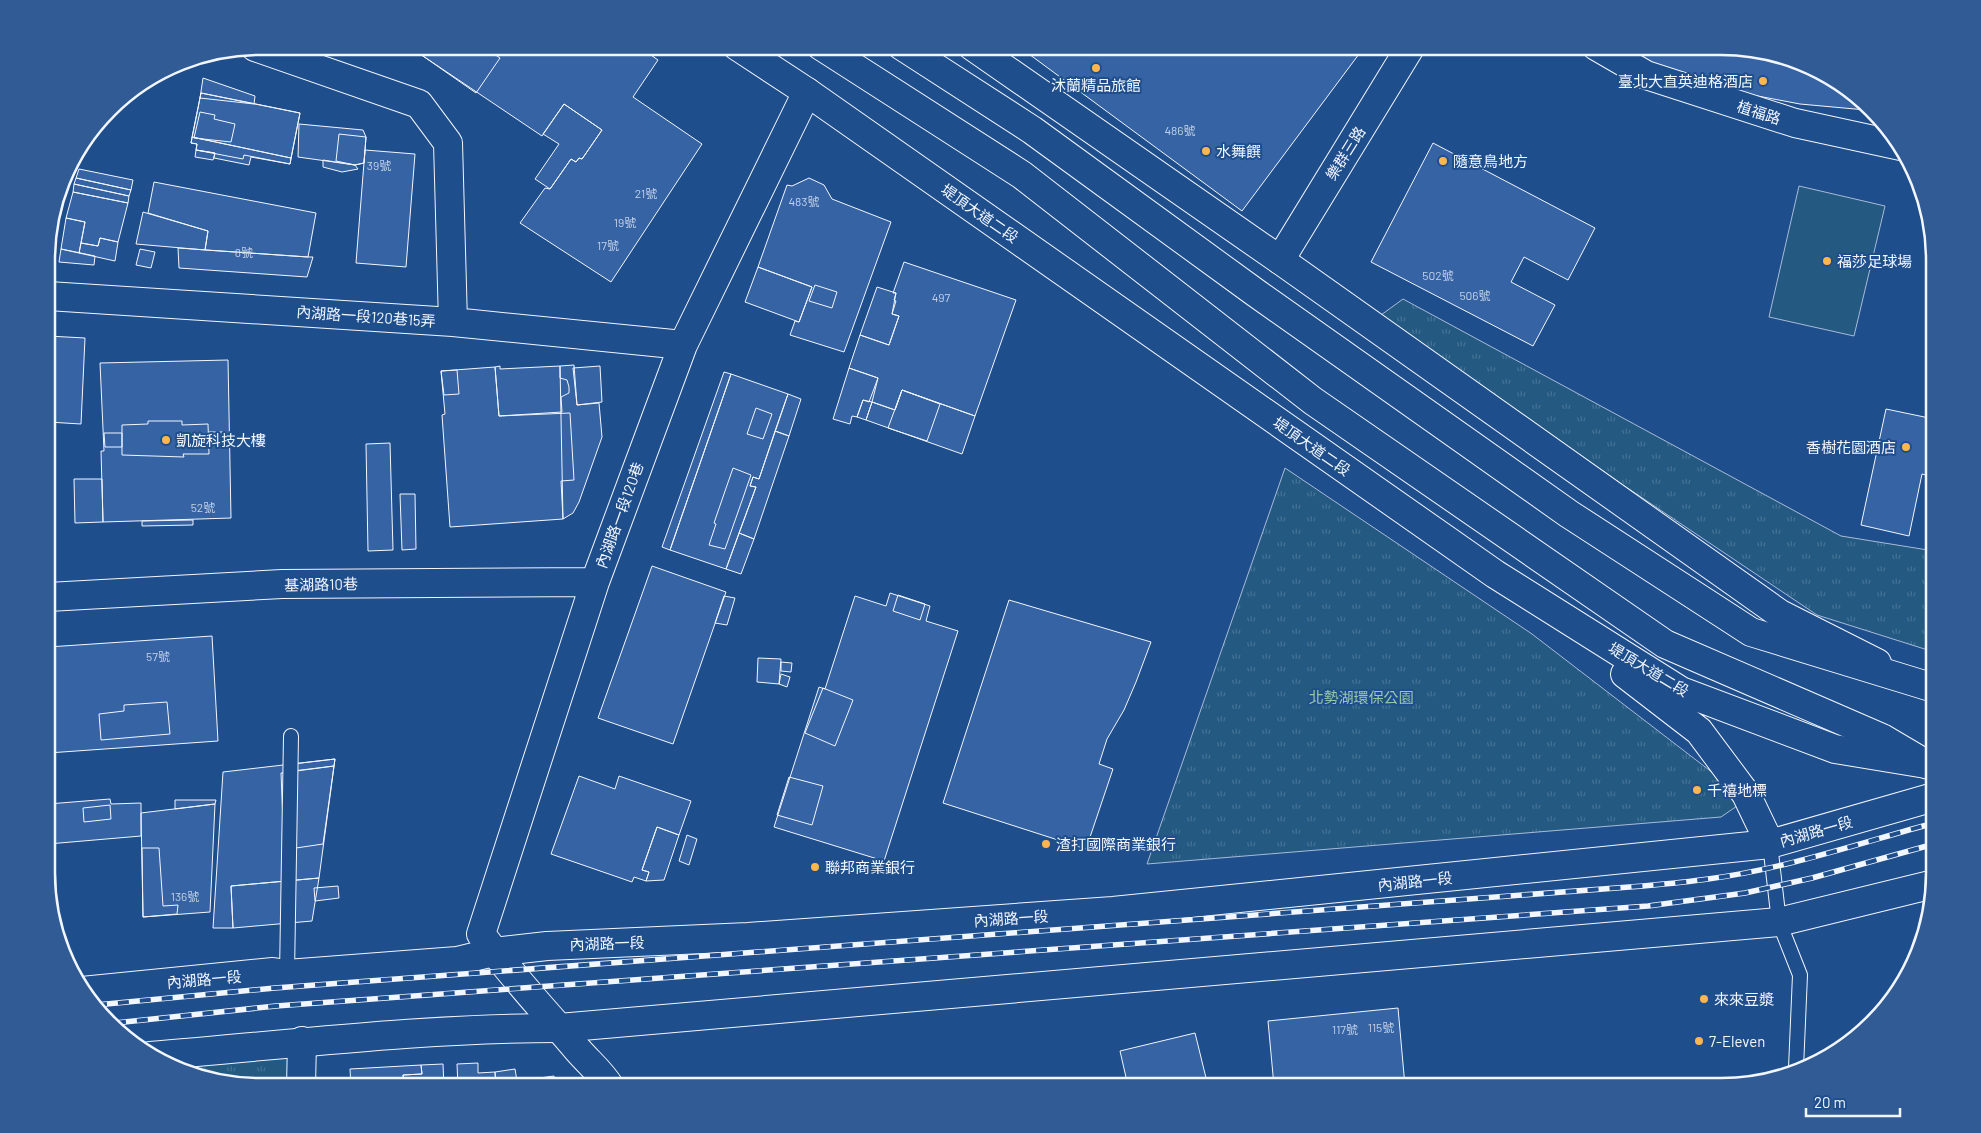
<svg xmlns="http://www.w3.org/2000/svg" width="1981" height="1133" font-family="Barlow,'Noto Sans TC',sans-serif">
<defs>
<pattern id="grass-tufts" width="24" height="20" patternUnits="userSpaceOnUse" patternTransform="scale(1.25)"><rect width="24" height="20" fill="#245a82"/><path d="M3 7l-1-3M5 7V3M7 7l1-3M15 17l-1-3M17 17v-4M19 17l1-3" fill="none" stroke="#447295"/></pattern>
</defs>
<rect width="100%" height="100%" fill="#1f4e8c"/>
<path fill="url(#grass-tufts)" stroke="#a8bbd7" d="M1403 299 1841 536 1934 551V652L1817 615 1623 485 1381 315Z
M1285 468 1532 634 1726 783 1737 806 1721 817 1147 864Z
M310 1054V1087H259L204 1079 173 1067Z"/>
<path fill="#245a82" stroke="#a8bbd7" d="M1799 186 1885 206 1854 336 1769 317Z"/>
<path fill="#3563a3" stroke="#f2f6ff" d="M425 46H444L450 50 452 46H482L500 58 476 93 420 54Z
M425 46H638L658 60 633 97 702 144 611 282 520 223 545 188 550 189 571 159 576 162 579 158 582 159 602 130 564 104 542 136 420 54Z
M1018 46H1365L1242 211Z
M1613 46H1722L1777 54 1828 75 1866 110 1800 104 1710 87Z
M203 78 255 96 254 104 200 98Z
M201 93 300 113 291 158 192 137Z
M201 93 300 113 290 164 251 157 249 165 214 158 215 153 196 150 197 144 191 143Z
M564 104 602 130 582 159 579 158 576 162 571 159 550 189 535 179 559 144 543 134Z
M200 112 215 115 214 119 235 124 231 142 194 138Z
M299 124 363 130 366 137 364 163 355 165 298 157Z
M339 134 366 137 364 163 355 165 336 161Z
M192 137 291 158 290 164 244 155 243 159 196 150 197 144 191 143Z
M1433 143 1595 228 1568 280 1524 257 1511 282 1555 305 1533 346 1371 262Z
M196 150 215 153 213 160 195 157Z
M365 150 415 154 406 267 356 263Z
M323 160 355 165 358 169 342 172 323 167Z
M79 169 133 180 131 190 76 178Z
M76 178 131 190 129 196 74 184Z
M809 178 824 185 832 199 891 222 844 352 790 335 795 321 799 322 812 287 758 267 787 185 792 186Z
M154 182 316 213 308 257 205 250 208 231 148 213Z
M74 184 129 196 128 203 73 192Z
M73 192 128 203 118 242 100 238 98 246 81 243 85 222 66 218Z
M143 212 208 231 205 250 136 244Z
M66 218 85 222 79 253 61 249Z
M100 238 118 242 115 261 79 253 81 243 98 246Z
M178 248 308 257H313L307 277 179 268Z
M61 249 95 256 94 265 59 262Z
M140 249 155 252 151 268 136 265Z
M904 262 1016 300 975 416 902 390 895 410 872 402 866 420 857 417 863 400 869 402 878 378 849 368 860 335 889 345 899 316 892 314 896 301 894 300 896 293H893Z
M758 267 812 287 799 322 745 302Z
M815 285 837 292 832 308 809 301Z
M877 287 896 293 892 314 899 316 889 345 860 335Z
M48 336 85 338 81 424 48 422Z
M228 360 231 518 103 522 101 451H104L100 363Z
M574 365 577 405 599 403 602 437 579 502 573 513 563 519 560 366Z
M500 366V369L560 366V378L567 380 569 387V393L561 397 562 412 499 416 495 367Z
M600 366 602 402 577 405 573 368Z
M495 367 499 416 570 413 574 480 561 481 563 519 450 527 442 415 445 414 441 371Z
M849 368 878 378 872 402 863 400 857 417 852 416 850 424 833 419Z
M457 370 459 394 444 395 441 371Z
M724 372 731 374 670 550 662 547Z
M731 374 788 394 759 479 753 477 750 486 756 487 726 569 670 550Z
M902 390 940 404 927 441 888 428Z
M902 390 975 416 962 454 866 420 872 402 895 410Z
M788 394 801 399 789 436 775 431Z
M756 408 772 414 763 439 747 434Z
M1886 409 1934 419V477L1922 474 1909 536 1861 525Z
M148 421H182V425L208 424 209 454H183L184 457 122 455V425L148 424Z
M775 431 789 436 754 539 739 533 756 487 750 486 753 477 759 479Z
M209 432H226V443H208Z
M104 433H122V447H105Z
M390 443 393 550 368 551 366 444Z
M733 468 751 475 725 549 709 545 716 524 714 523Z
M74 479H102L103 522 75 523Z
M400 494H415L416 549 402 550Z
M193 520V525L142 526V521Z
M739 533 754 539 741 574 726 569Z
M652 566 726 592 673 744 598 718Z
M890 593 930 606 926 621 958 631 884 861 774 827 819 687 825 689 855 596 886 606Z
M898 595 925 604 920 620 893 611Z
M724 596 735 598 727 625 715 623Z
M1009 600 1151 642 1136 682 1124 710 1107 739 1099 764 1113 769 1086 849 943 803Z
M212 636 218 741 48 753V647Z
M758 658 781 659 779 684 757 682Z
M781 662 792 663 791 672 781 671Z
M781 674 790 677 787 687 779 684Z
M823 688 853 700 835 746 805 733Z
M167 702 170 734 101 740 99 714 124 711V705Z
M335 759 334 766 285 772 284 765Z
M335 759 319 878 231 886 233 928H213L223 772Z
M334 766 323 844 296 848 283 823 281 773Z
M579 776 615 789 619 776 691 801 679 835 657 827 642 870 649 872 646 881 634 877 632 882 551 854Z
M789 777 823 786 812 825 777 815Z
M110 799 111 804 141 803V836L48 844V804Z
M175 800H216L215 804 175 809Z
M215 804 210 912 143 917 141 813Z
M110 805 111 819 84 822 83 808Z
M657 827 679 835 664 880 646 881 649 872 642 870Z
M687 835 697 839 689 865 679 861Z
M142 848H159L163 906 178 905 177 914 143 917Z
M319 878 312 921 233 928 231 886Z
M338 886 339 898 315 901 314 888Z
M1398 1008 1405 1086H1274L1268 1021Z
M1195 1033 1208 1086H1128L1120 1051Z
M478 1063V1073L495 1072 496 1087H458L457 1064Z
M443 1064 444 1087H404L403 1075 422 1074 421 1065Z
M421 1065 422 1074 403 1075 404 1087H351L350 1069Z
M515 1069 517 1081 554 1076 556 1087H496L495 1072Z"/>
<g fill="none" stroke-linecap="round" stroke-linejoin="round">
<defs>
<path id="service" d="M1770 844 1779 922 1800 975 1796 1068
M287 974 291 736"/>
<path id="minor" d="M1596 46 1646 75 1795 123 1901 146
M255 47 419 104 448 143 453 322
M1280 260 1411 46
M48 296 453 322 683 345
M48 597 282 584 595 582
M301 1087 302 1041
M610 1087C601 1072 588 1062 577 1049 545 1011 510 974 481 934L595 582 683 345 807 92"/>
<path id="tertiary" d="M737 46 807 92 1495 574 1681 691 1835 749 1926 764
M972 46 1280 260 1780 614 1877 663
M1625 674 1699 731 1746 794 1770 844"/>
<path id="secondary" d="M82 991 273 972 287 974 457 961 494 952 547 946 748 937 1113 911 1770 844 1934 797
M150 1056C287 1045 422 1028 559 1028L1779 922 1934 884"/>
<path id="trunk" d="M821 46 1022 175 1313 401 1665 644 1882 738 1926 764 1934 767
M902 46 1032 130 1256 293 1569 514 1751 632 1934 688"/>
</defs>
<use href="#service" stroke="#f2f6ff" stroke-width="16"/>
<use href="#minor" stroke="#f2f6ff" stroke-width="30"/>
<use href="#tertiary" stroke="#f2f6ff" stroke-width="30"/>
<use href="#secondary" stroke="#f2f6ff" stroke-width="30"/>
<use href="#trunk" stroke="#f2f6ff" stroke-width="30"/>
<use href="#service" stroke="#1f4e8c" stroke-width="14"/>
<use href="#minor" stroke="#1f4e8c" stroke-width="28"/>
<use href="#tertiary" stroke="#1f4e8c" stroke-width="28"/>
<use href="#secondary" stroke="#1f4e8c" stroke-width="28"/>
<use href="#trunk" stroke="#1f4e8c" stroke-width="28"/>
<defs>
<path id="rail" d="M96 1005 275 988 1643 886C1665 884 1687 882 1708 879 1785 869 1860 843 1934 823
M115 1023 276 1006 1648 906 1745 893 1812 878 1934 844"/>
</defs>
<use href="#rail" stroke="#f2f6ff" stroke-width="5.5"/>
<use href="#rail" stroke="#1f4e8c" stroke-width="4" stroke-dasharray="11" stroke-linecap="butt"/>
</g>
<g fill="#ffb74d" stroke="#1f4e8c" stroke-width="2">
<circle cx="1096" cy="68" r="5"/>
<circle cx="1763" cy="81" r="5"/>
<circle cx="1206" cy="151" r="5"/>
<circle cx="1443" cy="161" r="5"/>
<circle cx="1827" cy="261" r="5"/>
<circle cx="166" cy="440" r="5"/>
<circle cx="1906" cy="447" r="5"/>
<circle cx="1697" cy="790" r="5"/>
<circle cx="1046" cy="844" r="5"/>
<circle cx="815" cy="867" r="5"/>
<circle cx="1704" cy="999" r="5"/>
<circle cx="1699" cy="1041" r="5"/>
</g>
<g text-anchor="middle" dominant-baseline="central" stroke-width="4" stroke-linejoin="round" paint-order="stroke">
<g font-size="12" fill="#c3d1e8">
<text x="1180" y="130">486號</text>
<text x="379" y="165">39號</text>
<text x="646" y="193">21號</text>
<text x="804" y="201">483號</text>
<text x="625" y="222">19號</text>
<text x="608" y="245">17號</text>
<text x="244" y="252">8號</text>
<text x="1438" y="275">502號</text>
<text x="1475" y="295">506號</text>
<text x="941" y="297">497</text>
<text x="203" y="507">52號</text>
<text x="158" y="656">57號</text>
<text x="185" y="896">136號</text>
<text x="1381" y="1027">115號</text>
<text x="1345" y="1029">117號</text>
</g>
<g font-size="15" fill="#f2f6ff" stroke="#1f4e8c" text-anchor="start">
<text x="1753" y="81" text-anchor="end">臺北大直英迪格酒店</text>
<text x="1096" y="85" text-anchor="middle">沐蘭精品旅館</text>
<text x="1216" y="151">水舞饌</text>
<text x="1453" y="161">隨意鳥地方</text>
<text x="1837" y="261">福莎足球場</text>
<text x="176" y="440">凱旋科技大樓</text>
<text x="1896" y="447" text-anchor="end">香樹花園酒店</text>
<text x="1707" y="790">千禧地標</text>
<text x="1056" y="844">渣打國際商業銀行</text>
<text x="825" y="867">聯邦商業銀行</text>
<text x="1714" y="999">來來豆漿</text>
<text x="1709" y="1041">7-Eleven</text>
</g>
<g font-size="15" fill="#f2f6ff" stroke="#1f4e8c">
<text transform="translate(1759 112) rotate(18)">植福路</text>
<text transform="translate(1345 153) rotate(-58)">樂群三路</text>
<text transform="translate(980 213) rotate(35)">堤頂大道二段</text>
<text transform="translate(366 316) rotate(4)">內湖路一段120巷15弄</text>
<text transform="translate(1312 446) rotate(35)">堤頂大道二段</text>
<text transform="translate(619 515) rotate(-70)">內湖路一段120巷</text>
<text transform="translate(321 584) rotate(-1)">基湖路10巷</text>
<text transform="translate(1649 669) rotate(31)">堤頂大道二段</text>
<text transform="translate(1816 831) rotate(-16)">內湖路一段</text>
<text transform="translate(1415 881) rotate(-6)">內湖路一段</text>
<text transform="translate(1011 918) rotate(-4)">內湖路一段</text>
<text transform="translate(607 943) rotate(-2)">內湖路一段</text>
<text transform="translate(204 979) rotate(-5)">內湖路一段</text>
</g>
<g font-size="15" fill="#97c8a6" stroke="#1f4e8c">
<text x="1361" y="697">北勢湖環保公園</text>
</g>
</g>
<path d="M0 0H1981V1133H0ZM260 55H1721A205 205 0 0 1 1926 260V873A205 205 0 0 1 1721 1078H260A205 205 0 0 1 55 873V260A205 205 0 0 1 260 55Z" fill="#305b95" fill-rule="evenodd"/>
<path fill="none" stroke="#f2f6ff" stroke-width="2.5" d="M260 55H1721A205 205 0 0 1 1926 260V873A205 205 0 0 1 1721 1078H260A205 205 0 0 1 55 873V260A205 205 0 0 1 260 55Z"/>
<path d="M1806 1108v8h94v-8" fill="none" stroke="#f2f6ff" stroke-width="2.5"/>
<text x="1814" y="1108" font-size="15" fill="#f2f6ff" stroke="#1f4e8c" stroke-width="4" paint-order="stroke">20 m</text>
</svg>
